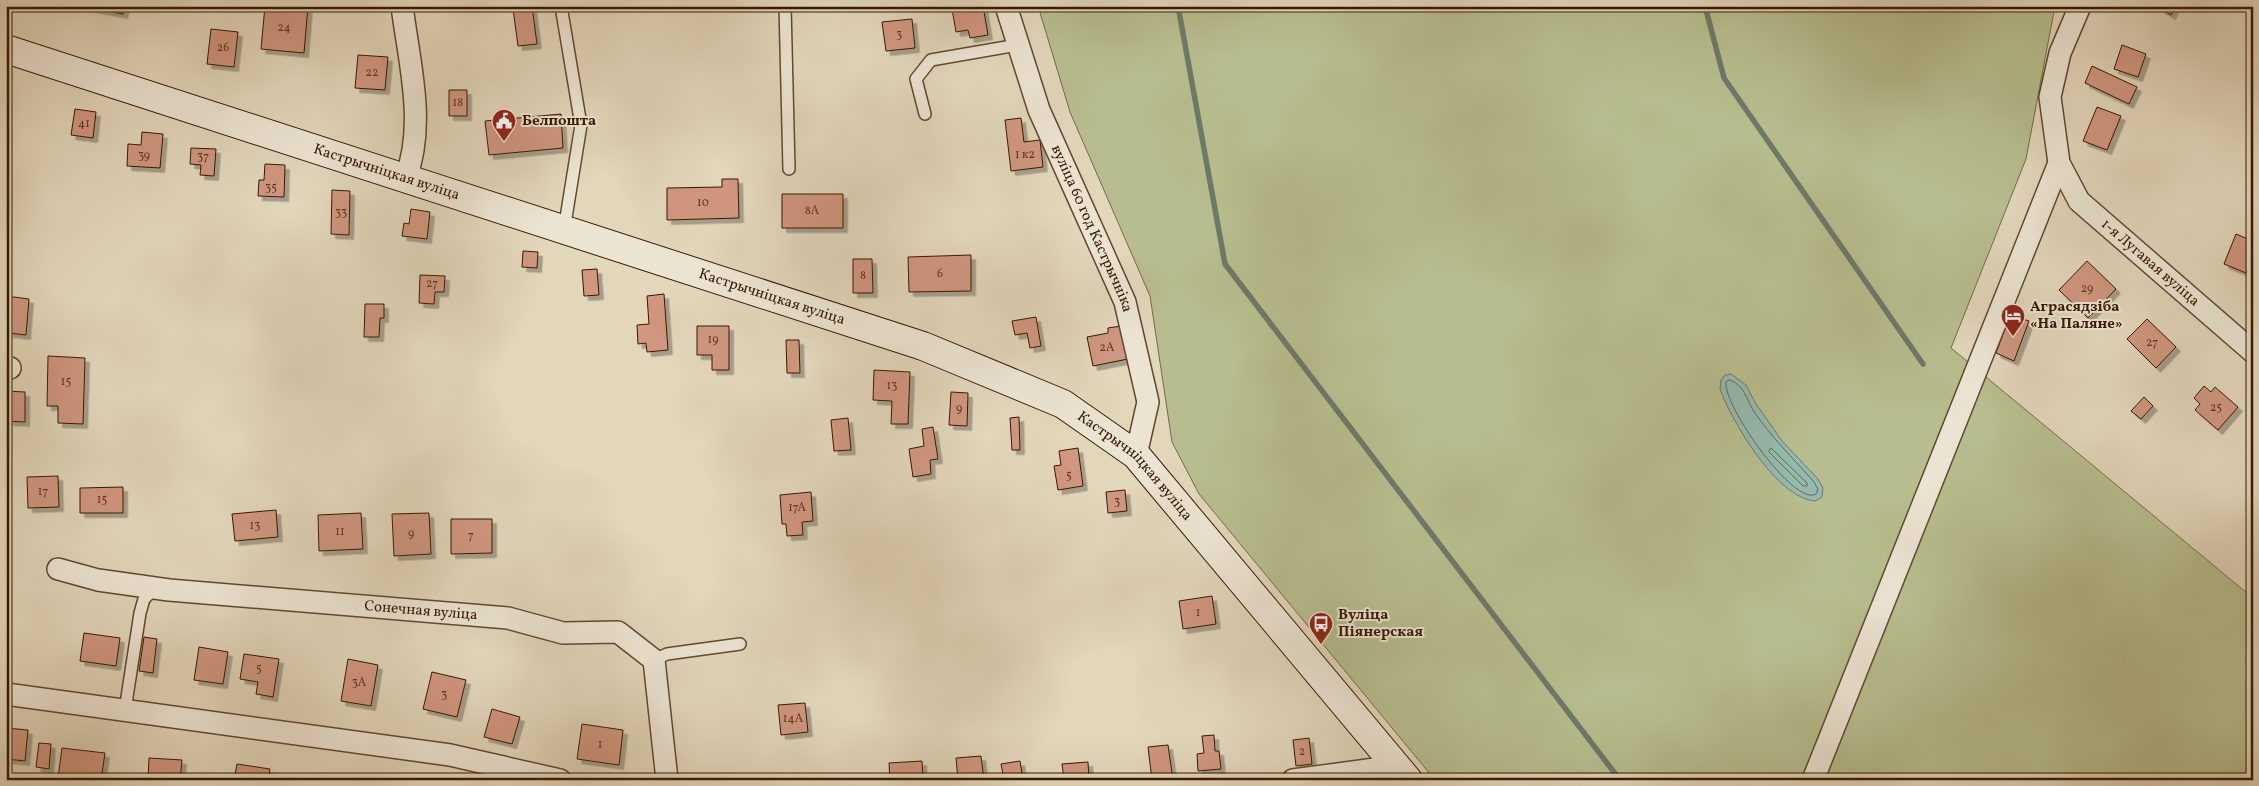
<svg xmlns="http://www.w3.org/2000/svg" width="2259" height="786" font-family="Vollkorn,serif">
<defs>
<filter id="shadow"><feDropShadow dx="4.5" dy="4.5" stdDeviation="0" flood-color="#0004"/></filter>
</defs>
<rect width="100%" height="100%" fill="#e2d6bb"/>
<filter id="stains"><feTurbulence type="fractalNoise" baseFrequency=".004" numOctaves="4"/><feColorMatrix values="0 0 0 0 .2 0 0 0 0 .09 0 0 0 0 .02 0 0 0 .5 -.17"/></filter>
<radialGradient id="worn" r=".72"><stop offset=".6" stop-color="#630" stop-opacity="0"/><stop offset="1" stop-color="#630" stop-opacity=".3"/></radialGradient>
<path fill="#b7bd8e" stroke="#766b48" d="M1038 6H2055L2026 159 1951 348 2253 598V780H1435L1199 494 1172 442 1150 296 1070 112Z"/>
<path fill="#95b9ae" stroke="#6f7969" d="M1731 374 1746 385 1756 404 1782 441 1818 479 1823 488 1822 497 1815 501C1777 498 1732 422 1720 389L1721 380 1725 375Z"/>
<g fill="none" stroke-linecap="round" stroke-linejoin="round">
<path stroke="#666958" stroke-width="1" d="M1730 380C1744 385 1746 398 1753 410 1771 437 1793 458 1814 482L1818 489 1816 494C1794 507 1722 404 1726 382Z
M1771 448 1807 483V486H1803L1769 452Z"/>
<path stroke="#6f7969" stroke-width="5.5" d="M1178 6 1225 264 1620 780
M1705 6 1724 78 1923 364"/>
</g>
<path fill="#d0967f" stroke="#361901" filter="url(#shadow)" d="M80 6H125L123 14Z
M265 6H308L304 53 261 49Z
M532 6 537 44 518 46 513 9Z
M967 6H983L988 35 970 38 968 30 956 32 952 9Z
M2156 6H2175L2171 15Z
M912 19 915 48 886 51 882 22Z
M211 29 238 32 234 67 207 64Z
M2122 45 2146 54 2138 77 2114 69Z
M358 55 388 57 385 90 355 88Z
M2092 66 2137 87 2129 104 2085 83Z
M449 90H467V116H449Z
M2097 107 2121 116 2107 150 2083 141Z
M75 109 96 112 93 138 71 135Z
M561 114 563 148 489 155 485 121Z
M1021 118 1024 142 1040 140 1043 167 1011 171 1005 120Z
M142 132 163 134 160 168 127 166 128 144 141 145Z
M191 148 216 149 214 176 200 175 201 165 190 164Z
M265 164 285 165 284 197 258 196 259 180H264Z
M722 179H738L739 218 667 220V188L722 187Z
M332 190 350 191 349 235 331 234Z
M782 194H843V228H782Z
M411 209 430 212 427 239 402 236 404 223 409 224Z
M2236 234 2253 241V256L2246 273 2224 264Z
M523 251 538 252 537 268 522 267Z
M971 255V291L909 292 908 257Z
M853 259H872L873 293H853Z
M2087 261 2116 289 2088 318 2059 290Z
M597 269 599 295 584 296 582 270Z
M420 275 445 276 444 292H435L434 304 419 303Z
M664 294 668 350 647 352 646 343 638 344 637 325 649 324 647 296Z
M6 296 29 299 26 335 8 333 10 313H6Z
M365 304H384V318H380L379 337H364Z
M2010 315 2029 321 2014 361 1996 353Z
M1036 317 1041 346 1030 348 1027 333 1015 335 1012 321Z
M2147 319 2176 347 2156 368 2127 339Z
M697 326H729V370H712V355H697Z
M1121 326 1128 359 1093 366 1087 337 1108 333V328Z
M786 340H799L800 373H787Z
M48 356 85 358 83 424 58 423V406H47Z
M874 370 910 372 908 424H891L892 401 873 400Z
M2204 386 2211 392 2215 387 2238 407 2218 430 2195 410 2200 404 2194 398Z
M6 391 25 392V422L6 421Z
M951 392 968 393 967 426 949 425Z
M2144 397 2153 406 2141 419 2131 411Z
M1019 417 1020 450H1012L1010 418Z
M848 418 851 450 834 451 831 420Z
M933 427 938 459 930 460 931 474 913 477 909 449 924 446 922 429Z
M1078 448 1083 486 1058 490 1054 466 1061 465 1059 451Z
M58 476 59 507 28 508 27 477Z
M123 487V513H80V488Z
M1125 490 1127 511 1108 513 1106 492Z
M811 492 813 521 802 522 803 535 787 536 786 524H782L780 495Z
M276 510 278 537 235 541 232 514Z
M361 513 363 549 319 551 318 515Z
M429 513 431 554 394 556 392 514Z
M451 519H492V553L451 554Z
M1212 596 1216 624 1183 629 1179 601Z
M84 633 120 638 116 666 80 661Z
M144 637 157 639 153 673 139 671Z
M199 647 228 652 223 684 194 680Z
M244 654 279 659 273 697 256 694 258 682 240 679Z
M348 659 378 665 371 706 341 701Z
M432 672 466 680 457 717 423 709Z
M805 703 808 732 781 735 778 705Z
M492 709 520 717 512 744 484 737Z
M582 724 623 730 619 765 577 759Z
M6 728 28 730 25 761 6 759Z
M1214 735 1215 751H1219L1221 769 1198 771 1197 754 1204 753 1202 736Z
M1309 738 1312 764 1296 766 1293 740Z
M39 743 51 744 49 769 36 767Z
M1168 745 1173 780H1152L1148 747Z
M62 748 105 753 101 780 58 778Z
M981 756 984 780H958L956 758Z
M149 758 182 760 180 780H148Z
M922 761 923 780H890L889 763Z
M1020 761 1023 780H1004L1001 764Z
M1088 762 1089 780H1064L1062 764Z
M237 764 270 769 268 780H234Z
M318 774 352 776 351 780H317Z
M742 775 743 780H700V777Z"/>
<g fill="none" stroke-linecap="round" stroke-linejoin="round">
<defs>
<path id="lane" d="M561 6 581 125 564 230
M785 6 789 169
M925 114 916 79 931 60 1018 45
M654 660 667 654 740 644
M125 710 140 613 144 599 155 588"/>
<g id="street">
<path d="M402 6C409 62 426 123 406 177"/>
<path id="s1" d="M1006 6 1039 110 1125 302 1148 402 1136 455"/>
<path id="s2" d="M2080 6 2060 53 2050 97 2059 163 2079 201 2253 352"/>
<path d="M6 367 10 368"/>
<path id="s3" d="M58 569 98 580 169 590 508 618 563 633 618 632 654 660 667 780"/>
<path d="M6 694 450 755 560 780"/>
<path d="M1293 780 1397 766"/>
<path d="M1813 780 2059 163"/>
</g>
<g id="secondary">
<path id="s4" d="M6 49 923 346 1063 404 1136 455 1408 780"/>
</g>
</defs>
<use href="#lane" stroke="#614830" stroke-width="14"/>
<use href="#street" stroke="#614830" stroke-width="24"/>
<use href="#secondary" stroke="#361901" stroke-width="30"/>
<use href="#lane" stroke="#ece4d3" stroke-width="11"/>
<use href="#street" stroke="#ece4d3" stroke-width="21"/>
<use href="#secondary" stroke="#ece4d3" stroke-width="28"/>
</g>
<defs>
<symbol id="civic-pin" viewBox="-11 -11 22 30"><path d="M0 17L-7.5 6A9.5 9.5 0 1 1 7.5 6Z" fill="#8f2418" stroke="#ece4d3"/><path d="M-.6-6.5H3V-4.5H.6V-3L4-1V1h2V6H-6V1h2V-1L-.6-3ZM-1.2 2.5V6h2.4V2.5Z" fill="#fff"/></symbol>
<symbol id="hotel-pin" viewBox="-11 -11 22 30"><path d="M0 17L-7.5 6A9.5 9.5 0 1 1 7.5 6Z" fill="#8f2418" stroke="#ece4d3"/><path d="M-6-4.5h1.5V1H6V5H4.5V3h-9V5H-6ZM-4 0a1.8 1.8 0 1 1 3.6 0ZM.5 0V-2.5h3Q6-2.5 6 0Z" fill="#fff"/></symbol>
<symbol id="bus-pin" viewBox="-11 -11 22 30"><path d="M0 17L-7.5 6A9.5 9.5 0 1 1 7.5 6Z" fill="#8f2418" stroke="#ece4d3"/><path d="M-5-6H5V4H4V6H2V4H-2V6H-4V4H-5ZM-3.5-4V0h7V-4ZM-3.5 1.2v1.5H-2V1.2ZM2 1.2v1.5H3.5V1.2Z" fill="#fff"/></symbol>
</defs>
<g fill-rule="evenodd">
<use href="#civic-pin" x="490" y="107" width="28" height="38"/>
<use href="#hotel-pin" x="1999" y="302" width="28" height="38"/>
<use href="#bus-pin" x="1307" y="610" width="28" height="38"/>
</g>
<g text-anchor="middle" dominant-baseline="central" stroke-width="4" stroke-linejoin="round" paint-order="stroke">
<g font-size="12" fill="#5c3820">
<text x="284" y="28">24</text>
<text x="899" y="35">3</text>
<text x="223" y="48">26</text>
<text x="372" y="73">22</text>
<text x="458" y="103">18</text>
<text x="84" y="124">41</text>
<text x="1025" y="155">1 к2</text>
<text x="144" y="156">39</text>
<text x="203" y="157">37</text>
<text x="271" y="188">35</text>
<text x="703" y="203">10</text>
<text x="812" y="211">8А</text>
<text x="341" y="213">33</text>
<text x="940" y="274">6</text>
<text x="863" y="276">8</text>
<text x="432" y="284">27</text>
<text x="2087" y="289">29</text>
<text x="713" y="340">19</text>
<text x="2152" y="343">27</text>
<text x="1107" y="348">2А</text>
<text x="66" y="382">15</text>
<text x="892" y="386">13</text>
<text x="2216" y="408">25</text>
<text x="959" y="409">9</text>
<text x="1069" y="476">5</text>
<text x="43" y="492">17</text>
<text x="102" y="500">15</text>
<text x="1117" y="502">3</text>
<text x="797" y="508">17А</text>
<text x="255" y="526">13</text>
<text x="340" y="532">11</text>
<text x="411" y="534">9</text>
<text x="471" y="536">7</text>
<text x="1198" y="613">1</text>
<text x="259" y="669">5</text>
<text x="359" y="683">3А</text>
<text x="444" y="695">3</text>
<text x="793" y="719">14А</text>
<text x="600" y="745">1</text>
<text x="1302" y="752">2</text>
</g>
<g font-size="15" font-weight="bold" fill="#361901" stroke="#ece4d3" text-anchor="start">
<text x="522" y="121">Белпошта</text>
<text x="2030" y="307">Аграсядзіба<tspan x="2030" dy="17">«На Паляне»</tspan></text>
<text x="1338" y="615">Вуліца<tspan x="1338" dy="17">Піянерская</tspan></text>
</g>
<g font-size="15" fill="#361901" stroke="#ece4d3">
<text stroke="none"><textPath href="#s4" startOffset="400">Кастрычніцкая вуліца</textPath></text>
<text stroke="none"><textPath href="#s1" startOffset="239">вуліца 60 год Кастрычніка</textPath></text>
<text stroke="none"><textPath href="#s2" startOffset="300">1-я Лугавая вуліца</textPath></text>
<text stroke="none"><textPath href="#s4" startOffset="805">Кастрычніцкая вуліца</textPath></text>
<text stroke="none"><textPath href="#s4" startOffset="1211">Кастрычніцкая вуліца</textPath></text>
<text stroke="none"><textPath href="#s3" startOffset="366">Сонечная вуліца</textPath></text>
</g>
</g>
<rect width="2259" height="786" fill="none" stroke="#e2d6bb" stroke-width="25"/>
<rect x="8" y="8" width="2244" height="771" fill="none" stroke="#361901" stroke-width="2.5"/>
<rect x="12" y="12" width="2234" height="761" fill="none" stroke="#361901"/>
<rect width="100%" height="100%" filter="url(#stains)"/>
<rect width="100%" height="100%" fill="url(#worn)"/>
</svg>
